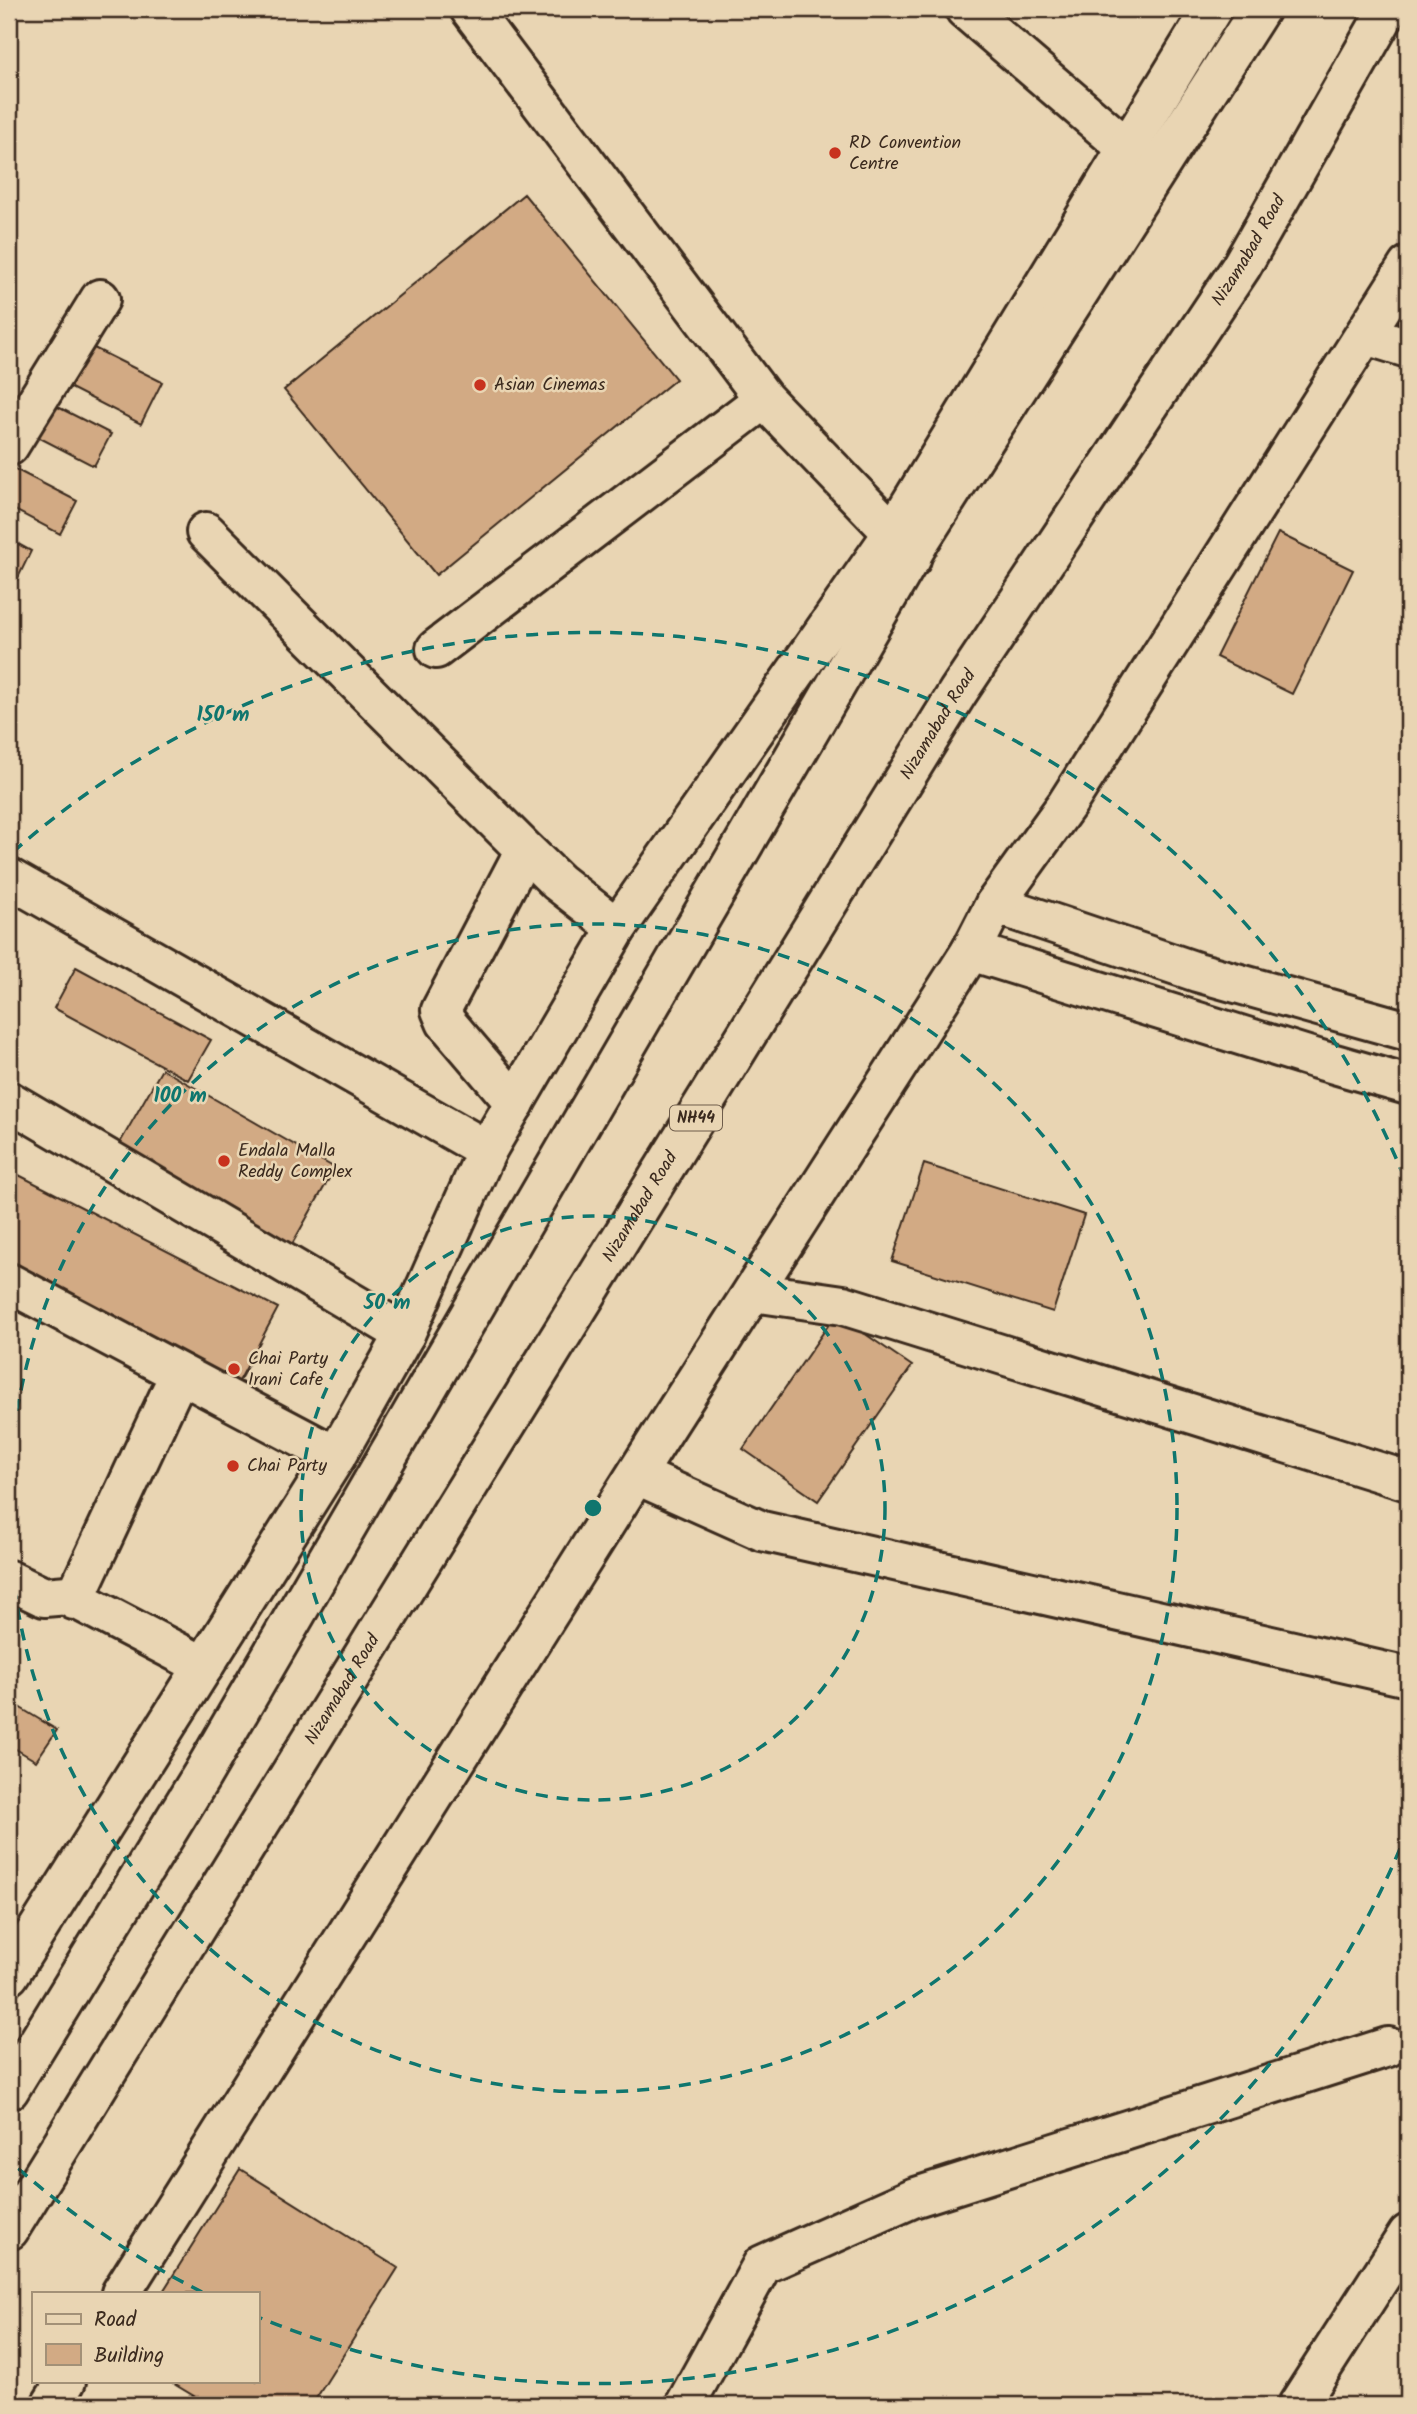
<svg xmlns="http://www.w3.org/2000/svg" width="1417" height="2414" font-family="Kalam,sans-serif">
<rect width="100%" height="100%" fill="#e9d5b3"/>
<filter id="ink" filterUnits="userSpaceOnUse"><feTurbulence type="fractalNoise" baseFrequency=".0143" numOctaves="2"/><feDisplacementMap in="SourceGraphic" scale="14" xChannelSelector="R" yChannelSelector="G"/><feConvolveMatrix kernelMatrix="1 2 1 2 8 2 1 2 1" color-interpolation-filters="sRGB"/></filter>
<g filter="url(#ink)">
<path fill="#d2aa84" stroke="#3b2a1e" stroke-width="2" d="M524 194 676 379 436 575 284 390Z
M90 346 162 382 141 424 69 387Z
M54 405 111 434 94 466 38 437Z
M13 468 77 501 60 534 9 507V476Z
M1278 533 1353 570 1292 694 1216 657Z
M9 539 31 551 17 580 9 576Z
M76 967 211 1040 188 1080 54 1008Z
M162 1069 335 1168 287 1253 113 1155Z
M924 1164 1084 1215 1053 1312 892 1261Z
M9 1170 278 1308 236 1387 9 1270Z
M836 1314 912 1366 818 1501 743 1449Z
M9 1701 57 1730 36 1761 9 1745Z
M240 2169 398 2268 312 2405H209L169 2381H257V2293H162Z"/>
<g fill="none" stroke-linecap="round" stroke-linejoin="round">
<defs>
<path id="minor" d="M470 9 764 399 893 533 911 559
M965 9 1128 149
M1366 335 1408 348
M9 446 100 299
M206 532 525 850 558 882 617 928
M436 649 764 399
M9 878 487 1150
M995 904 1197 972 1408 1031
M971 951 1317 1059 1408 1085
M9 1101 405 1334
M515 1103 446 1022 441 1010 525 850
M9 1283 336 1456
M753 1292 843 1305 1408 1481
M637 1475 762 1531 1408 1677
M9 1580 44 1597 68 1595 204 1666
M74 1600 171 1392
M685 2405 762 2265 913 2198 1388 2047
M1298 2405 1408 2234"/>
<path id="major" d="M9 1975 336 1456 405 1334 487 1150 617 928 893 533 1212 9
M121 2293 666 1427 971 951 995 904 1067 804 1408 266
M51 2405 66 2381"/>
<g id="highway">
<path d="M9 2090 202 1775 921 539 1260 9"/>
<path id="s1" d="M9 2230 958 692 1241 267 1388 9"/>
</g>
</defs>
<use href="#minor" stroke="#3b2a1e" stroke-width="44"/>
<use href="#major" stroke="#3b2a1e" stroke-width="44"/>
<use href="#highway" stroke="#3b2a1e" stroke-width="44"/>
<use href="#minor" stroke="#e9d5b3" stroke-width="38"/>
<use href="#major" stroke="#e9d5b3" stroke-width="38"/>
<use href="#highway" stroke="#e9d5b3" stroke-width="38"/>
</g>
</g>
<g fill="none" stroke="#0f766e" stroke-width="3.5" stroke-dasharray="12 9">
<circle cx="593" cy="1508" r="292"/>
<circle cx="593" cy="1508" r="584"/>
<path d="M1408 1829A876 876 0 0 1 258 2317M202 2292A876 876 0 0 1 13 2164M13 852A876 876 0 0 1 1408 1187"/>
</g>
<g fill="#c8321e" stroke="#e9d5b3" stroke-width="2.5">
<circle cx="835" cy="153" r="7"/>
<circle cx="480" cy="385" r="7"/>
<circle cx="224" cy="1161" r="7"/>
<circle cx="234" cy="1369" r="7"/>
<circle cx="233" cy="1466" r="7"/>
</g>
<g text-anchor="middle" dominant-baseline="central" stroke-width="5" stroke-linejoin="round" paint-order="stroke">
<rect fill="#e9d5b3" stroke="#6f5d4b" stroke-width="2" x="670" y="1105.5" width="52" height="25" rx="5"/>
<g font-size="16" font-weight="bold" fill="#3b2a1e">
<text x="696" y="1118">NH44</text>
</g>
<g font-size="18" fill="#3b2a1e" stroke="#e9d5b3" text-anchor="start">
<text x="849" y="143">RD Convention<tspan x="849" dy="21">Centre</tspan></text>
<text x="494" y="385">Asian Cinemas</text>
<text x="238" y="1151">Endala Malla<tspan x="238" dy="21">Reddy Complex</tspan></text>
<text x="248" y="1359">Chai Party<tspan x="248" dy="21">Irani Cafe</tspan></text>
<text x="247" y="1466">Chai Party</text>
</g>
<g font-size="18" fill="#3b2a1e" stroke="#e9d5b3">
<text stroke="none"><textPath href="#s1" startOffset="2336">Nizamabad Road</textPath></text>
<text stroke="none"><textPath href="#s1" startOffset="1769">Nizamabad Road</textPath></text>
<text stroke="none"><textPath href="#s1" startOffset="1202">Nizamabad Road</textPath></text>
<text stroke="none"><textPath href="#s1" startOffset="635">Nizamabad Road</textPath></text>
</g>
</g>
<circle cx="593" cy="1508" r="10" fill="#0f766e" stroke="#e9d5b3" stroke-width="3.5"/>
<g font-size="21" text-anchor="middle" font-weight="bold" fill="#0f766e" stroke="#e9d5b3" stroke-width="5" stroke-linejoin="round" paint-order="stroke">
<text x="223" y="721">150 m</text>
<text x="180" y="1102">100 m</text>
<text x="387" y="1309">50 m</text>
</g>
<rect width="1417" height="2414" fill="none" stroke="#e9d5b3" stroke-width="35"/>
<rect x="18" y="18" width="1382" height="2379" fill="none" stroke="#3b2a1e" stroke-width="2.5" filter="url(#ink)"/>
<rect x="32" y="2292" width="228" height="91" fill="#e9d5b3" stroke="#a39177" stroke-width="2"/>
<rect x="46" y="2314" width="35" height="10" fill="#e9d5b3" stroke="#a39177" stroke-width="2"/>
<text x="94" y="2326" font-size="21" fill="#3b2a1e">Road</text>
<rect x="46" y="2344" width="35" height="21" fill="#d2aa84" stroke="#a39177" stroke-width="2"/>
<text x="94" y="2362" font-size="21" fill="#3b2a1e">Building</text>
</svg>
